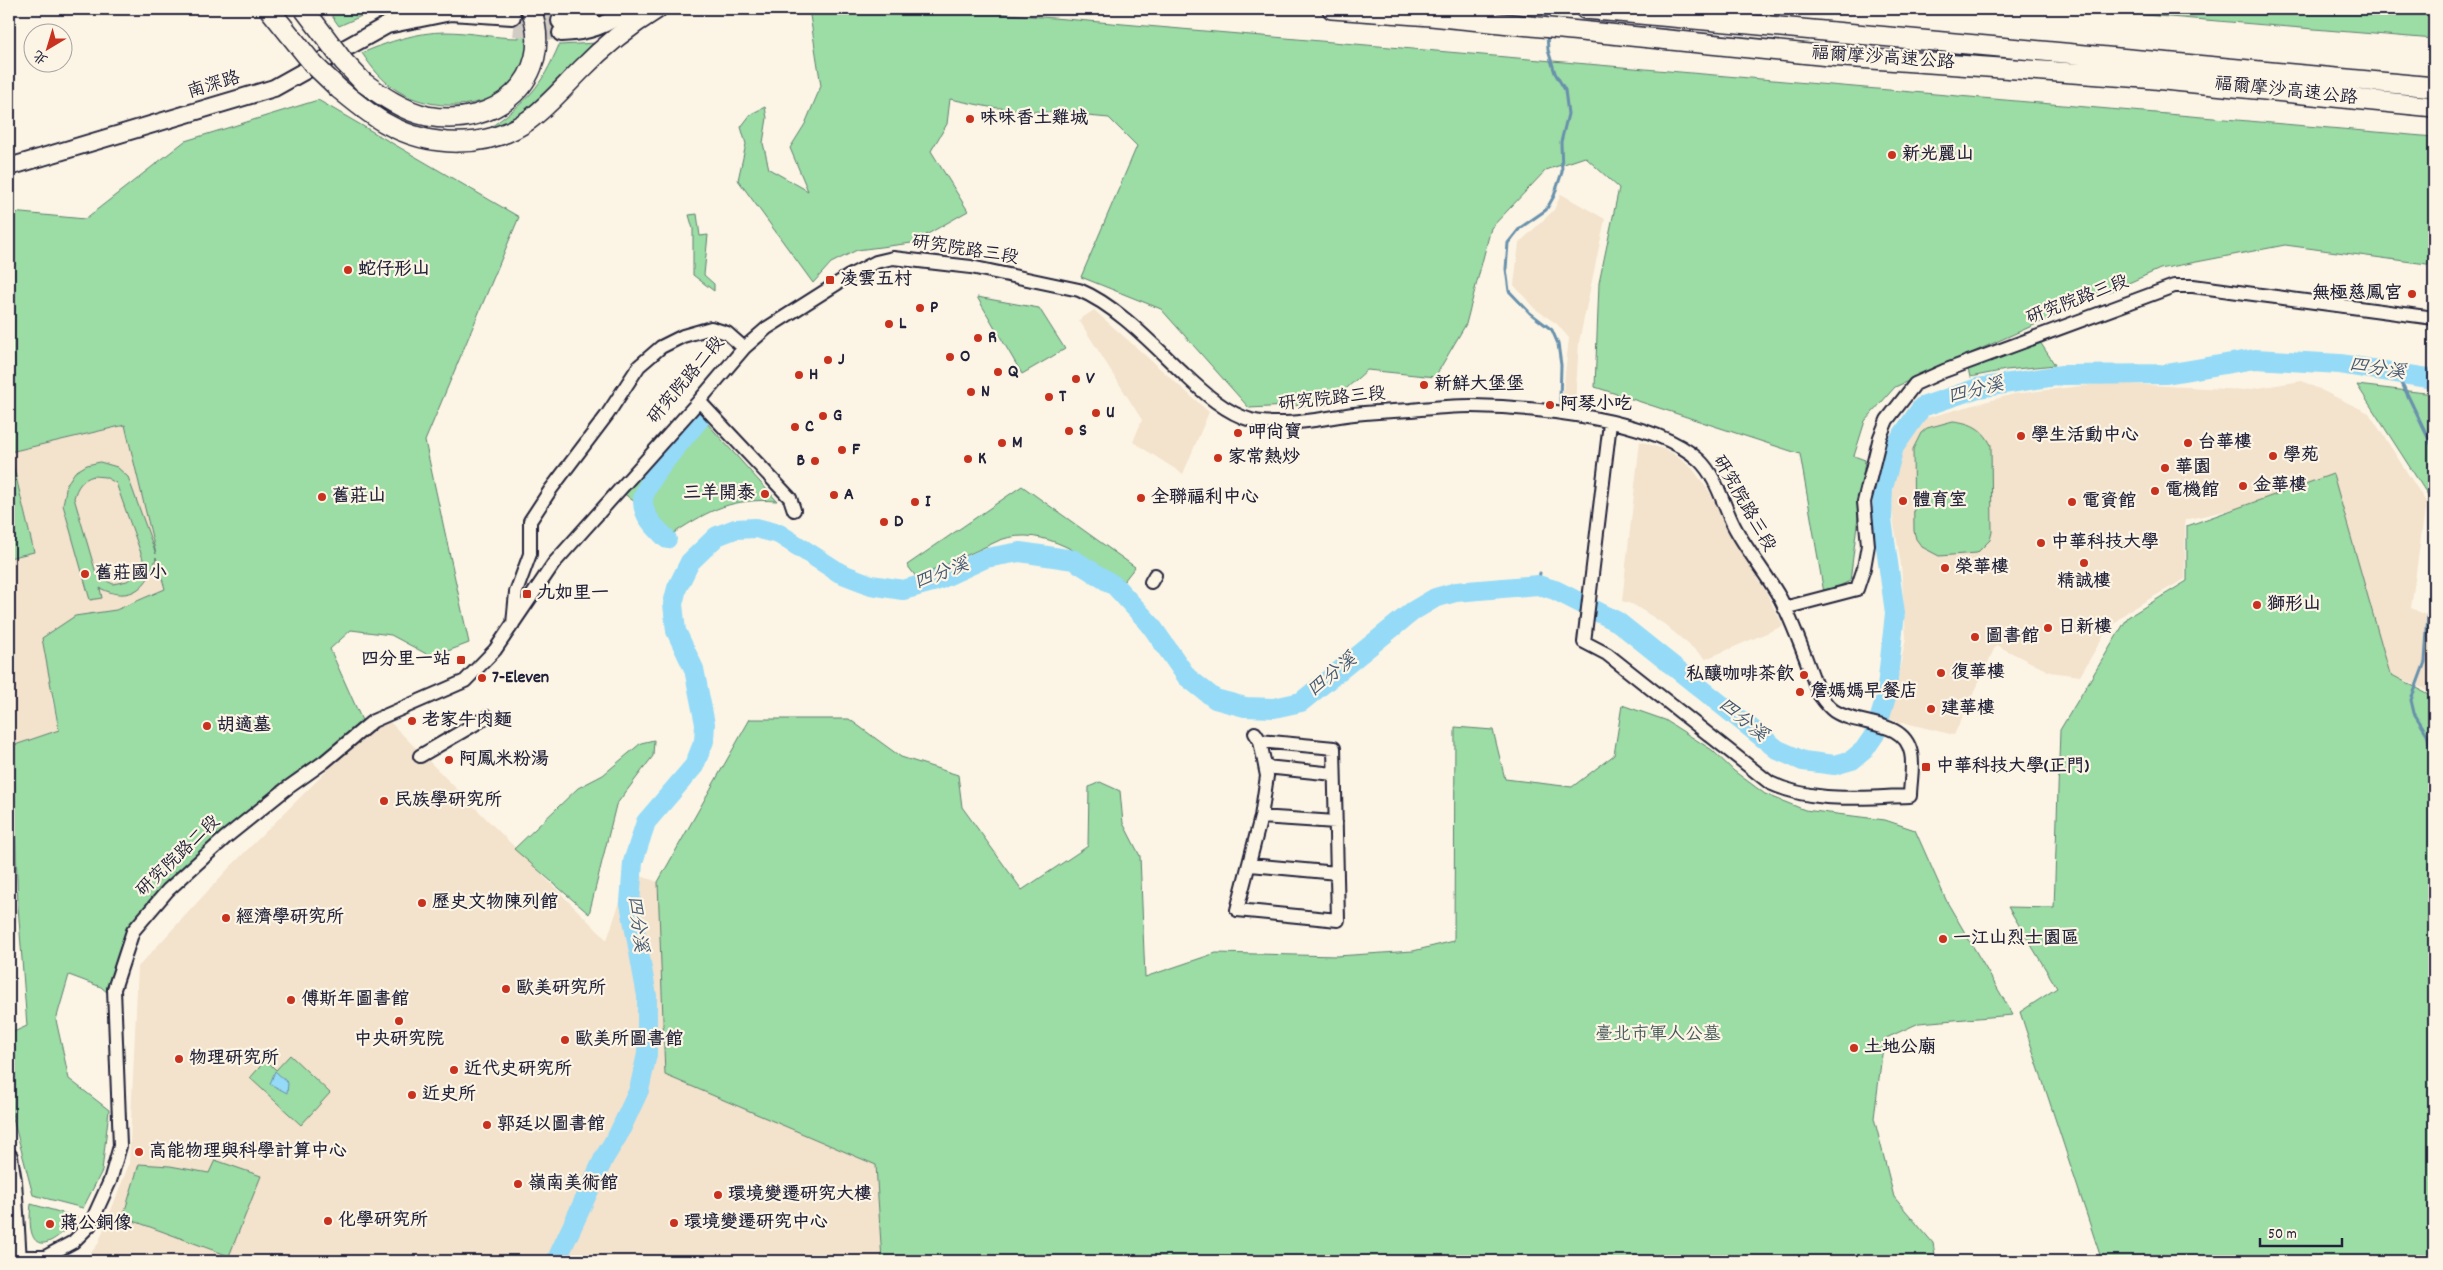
<svg xmlns="http://www.w3.org/2000/svg" width="2443" height="1270" font-family="Dekko,'LXGW WenKai TC',sans-serif">
<rect width="100%" height="100%" fill="#fcf5e5"/>
<filter id="ink" filterUnits="userSpaceOnUse"><feTurbulence type="fractalNoise" baseFrequency=".02" numOctaves="2"/><feDisplacementMap in="SourceGraphic" scale="10" xChannelSelector="R" yChannelSelector="G"/><feConvolveMatrix kernelMatrix="1 2 1 2 8 2 1 2 1" color-interpolation-filters="sRGB"/></filter>
<g filter="url(#ink)">
<path fill="#f3e2cc" d="M1561 194 1605 219 1579 342 1575 405 1562 401 1569 338 1557 324 1534 308 1514 285 1519 243 1554 210Z
M1094 310 1209 412 1183 474 1133 442 1142 420 1079 320Z
M2302 381 2369 413 2426 502 2411 608 2434 619V693L2381 670 2321 489 2185 520V579L2128 611 2105 633 2080 676 2050 672 1996 645 1954 735 1889 719 1906 638 1901 565 1892 512 1894 478 1901 454 1922 419 2014 394 2107 383 2245 390Z
M125 425 165 589 116 610 75 616 51 696 59 730 9 747V558L34 552 10 452Z
M1640 441 1671 452 1693 469 1710 493 1728 532 1766 592 1783 626 1706 659 1664 624 1634 605 1622 601Z
M383 715 607 940 630 872 658 882 666 1075 876 1165 882 1261H1085H75L90 1254 98 1244 129 1164 138 967 228 869Z"/>
<path fill="#9cdca5" stroke="#5f7f70" fill-rule="evenodd" d="M327 9H377L339 26Z
M502 9H524C526 20 533 39 530 50 527 59 520 78 513 84 484 111 430 111 398 91 382 81 372 68 362 53 388 42 417 32 445 32 470 32 494 38 519 38L517 14Z
M809 9H949L2434 137V265L2285 245 2160 269 1895 387 1865 421 1854 456 1865 460 1850 581 1824 593 1800 454 1595 387 1599 283 1619 188 1585 157 1546 170 1491 228 1466 324 1435 377 1367 370 1329 404 1249 408 1161 309 1081 277 1137 146 1109 118 989 107 950 99 947 124 931 151 968 211 912 243 857 250 831 263 813 283 738 180 746 144 741 127 751 114 765 107 767 118 763 143 769 169 808 191 790 148 805 124 821 86Z
M2073 9H2434V39Z
M597 43C575 67 539 109 510 122 504 125 497 125 491 127 529 99 540 89 559 45Z
M318 100 519 217 425 441 469 643 432 657 391 635 351 630 330 649 364 725 277 786 214 843 130 927 109 994 101 987 69 975 56 1020 69 1079 109 1110 102 1171 83 1208 33 1195 9 1103V1034L27 1026 18 906 12 746 59 730 42 638 75 616 116 610 165 589 156 557C150 587 130 604 100 588L102 598 90 600 63 505 67 484 75 472 87 465 100 462 117 467 128 477 156 554 125 425 10 452 34 552 9 558V232L11 212 85 219 185 141ZM94 476 105 477 116 483 143 559 140 571 127 581 113 584 101 578 96 573 74 498C77 487 82 479 94 476Z
M697 214 700 236 708 235 704 275 714 284V291L693 275V229L689 215Z
M977 297 1039 308 1065 349 1022 374Z
M2040 342 2055 365 2006 370 1970 377 1968 369Z
M2357 385 2434 394V610L2431 608 2433 503Z
M697 412 777 501C732 498 711 509 674 533L622 492Z
M1953 421C1972 423 1983 429 1991 445L1992 532 1990 540 1977 553 1939 556 1922 547 1916 539 1914 531 1913 449 1921 433 1927 428Z
M2333 474 2390 674 2434 697V1261H2102L2020 1012 2057 988 2008 907 2054 908 2060 730 2128 617 2187 581V526Z
M1022 486 1135 567 1124 581C1087 559 1045 524 1000 540L917 578 907 565Z
M1622 705 1665 720 1712 750 1734 771 1765 794 1805 810 1885 820 1915 830 1947 902 2013 1015 1919 1023 1884 1039 1874 1118 1894 1197 1933 1243 1936 1261H877H882L876 1165 665 1075 658 882 750 719H849L901 757 958 775 962 807 1022 890 1088 846 1089 787 1100 782 1120 791 1123 823 1140 856 1145 977 1216 953 1337 956 1413 951 1454 941 1455 727 1493 730 1505 779 1572 787 1614 755Z
M654 740 653 756 616 805 589 914 514 849 578 788 603 775 641 743Z
M290 1055 330 1093 301 1125 250 1078 266 1060 276 1070Z
M215 1160 261 1176 229 1256 123 1217 139 1164 170 1166 209 1173Z
M31 1204 77 1217C50 1250 25 1258 31 1204Z"/>
<path fill="#95daf7" stroke="#6790ac" d="M275 1071 288 1083 287 1093 270 1084Z"/>
<g fill="none" stroke-linecap="round" stroke-linejoin="round">
<path stroke="#6790ac" stroke-width="3" d="M1546 9V21
M1547 34 1548 50 1555 73 1565 90 1568 114 1561 142 1562 172 1554 196 1546 210 1520 228 1508 243 1506 269 1509 291 1530 313 1552 330 1558 344 1561 365 1560 401
M2398 375 2434 450
M1538 585 1540 573
M2434 609 2428 614 2425 662 2411 700 2414 713 2427 734 2434 765"/>
<path stroke="#95daf7" stroke-width="20" d="M667 539C657 529 642 516 643 500 645 480 685 437 699 420
M556 1261 604 1158 618 1135 639 1090 647 1054V996L630 903 633 862 646 822 694 766 704 741 705 724 694 669 676 631 673 604 677 588 690 562 717 536 735 529 756 528 779 534 840 573 871 585 903 590 936 581 986 558 1020 552 1074 560 1115 586 1150 624 1187 677 1215 699 1245 707 1274 708 1301 702 1413 611 1435 598 1456 592 1538 585 1555 590 1618 622 1778 750 1803 761 1835 765 1852 760 1864 750 1875 734 1886 697 1895 613 1882 519 1883 488 1894 447 1922 407 1978 388 2062 375 2166 374 2255 359 2340 364 2434 379"/>
<path stroke="#d0cbc3" stroke-width="16" stroke-dasharray="16 8" stroke-linecap="butt" d="M512 16 560 21
M514 28 561 33"/>
<defs>
<path id="minor" d="M699 401 790 498 794 510
M1151 582 1155 575
M1784 608 1857 589 1864 568 1868 545 1864 502 1880 437 1887 420 1915 384 1944 371 2174 286H2193L2434 318
M513 624 516 592 530 554V521L551 489 607 415 639 366 661 347 683 336 711 328 727 333 744 348
M1255 733 1260 741 1267 776 1261 817 1237 910 1338 920 1334 748 1260 741
M420 756 487 717
M1266 767 1334 774
M1261 817 1336 822
M1250 865 1337 873
M18 1257H45L73 1242 90 1225 110 1181 120 1146 114 989 133 931 168 890 225 838 286 789 324 762 373 721 465 681 495 650 554 563 699 401 744 348 767 328 849 276 876 262 893 258 971 267 1079 290C1118 306 1155 347 1185 375 1204 393 1226 413 1251 420 1285 428 1321 418 1354 414 1373 412 1392 411 1411 410 1431 408 1452 406 1472 406 1532 407 1654 418 1699 460 1717 477 1723 505 1734 526 1747 551 1766 573 1780 598 1796 628 1807 663 1819 694 1824 701 1828 707 1834 711 1858 727 1904 718 1911 753 1914 766 1910 783 1910 796 1861 797 1816 804 1770 783L1607 654 1584 642 1610 423"/>
<path id="major" d="M560 21H592
M561 33C587 32 607 26 627 9
M9 167 274 88 387 25 451 12 512 16
M9 1157 13 1181 18 1261"/>
<path id="highway" d="M1332 9 1431 16 1829 56 2144 78 2434 107
M1585 9 2434 87
M363 82C382 96 404 111 427 116 495 129 556 79 531 9
M339 89C354 101 369 114 385 123 429 148 487 150 529 120 548 106 564 87 581 70 604 46 629 26 657 9"/>
</defs>
<use href="#minor" stroke="#22223b" stroke-width="16"/>
<use href="#major" stroke="#22223b" stroke-width="20"/>
<use href="#highway" stroke="#22223b" stroke-width="22"/>
<use href="#minor" stroke="#fcf5e5" stroke-width="12"/>
<use href="#major" stroke="#fcf5e5" stroke-width="16"/>
<use href="#highway" stroke="#fcf5e5" stroke-width="19"/>
<defs>
<path id="highway-bridge" d="M269 9 314 65 339 89
M304 9 344 62 363 82"/>
</defs>
<use href="#highway-bridge" stroke="#22223b" stroke-width="22" stroke-linecap="butt"/>
<use href="#highway-bridge" stroke="#fcf5e5" stroke-width="19"/>
</g>
</g>
<g fill="#c8321e" stroke="#fcf5e5" stroke-width="2">
<circle cx="970" cy="119" r="5"/>
<circle cx="1892" cy="155" r="5"/>
<circle cx="348" cy="270" r="5"/>
<rect x="825" y="275" width="10" height="10" rx="2.5"/>
<circle cx="2412" cy="294" r="5"/>
<circle cx="920" cy="308" r="5"/>
<circle cx="889" cy="324" r="5"/>
<circle cx="978" cy="338" r="5"/>
<circle cx="950" cy="357" r="5"/>
<circle cx="828" cy="360" r="5"/>
<circle cx="998" cy="372" r="5"/>
<circle cx="799" cy="375" r="5"/>
<circle cx="1076" cy="379" r="5"/>
<circle cx="1424" cy="385" r="5"/>
<circle cx="971" cy="392" r="5"/>
<circle cx="1049" cy="397" r="5"/>
<circle cx="1550" cy="405" r="5"/>
<circle cx="1096" cy="413" r="5"/>
<circle cx="823" cy="416" r="5"/>
<circle cx="795" cy="427" r="5"/>
<circle cx="1069" cy="431" r="5"/>
<circle cx="1238" cy="433" r="5"/>
<circle cx="2021" cy="436" r="5"/>
<circle cx="1002" cy="443" r="5"/>
<circle cx="2188" cy="443" r="5"/>
<circle cx="842" cy="450" r="5"/>
<circle cx="2273" cy="456" r="5"/>
<circle cx="1218" cy="458" r="5"/>
<circle cx="968" cy="459" r="5"/>
<circle cx="815" cy="461" r="5"/>
<circle cx="2165" cy="468" r="5"/>
<circle cx="2243" cy="486" r="5"/>
<circle cx="2155" cy="491" r="5"/>
<circle cx="765" cy="494" r="5"/>
<circle cx="834" cy="495" r="5"/>
<circle cx="322" cy="497" r="5"/>
<circle cx="1141" cy="498" r="5"/>
<circle cx="1903" cy="501" r="5"/>
<circle cx="915" cy="502" r="5"/>
<circle cx="2072" cy="502" r="5"/>
<circle cx="884" cy="522" r="5"/>
<circle cx="2041" cy="543" r="5"/>
<circle cx="2084" cy="563" r="5"/>
<circle cx="1945" cy="568" r="5"/>
<circle cx="85" cy="574" r="5"/>
<rect x="522" y="589" width="10" height="10" rx="2.5"/>
<circle cx="2257" cy="605" r="5"/>
<circle cx="2048" cy="628" r="5"/>
<circle cx="1975" cy="637" r="5"/>
<rect x="456" y="655" width="10" height="10" rx="2.5"/>
<circle cx="1941" cy="673" r="5"/>
<circle cx="1804" cy="675" r="5"/>
<circle cx="482" cy="678" r="5"/>
<circle cx="1800" cy="692" r="5"/>
<circle cx="1931" cy="709" r="5"/>
<circle cx="412" cy="721" r="5"/>
<circle cx="207" cy="726" r="5"/>
<circle cx="449" cy="760" r="5"/>
<rect x="1921" y="762" width="10" height="10" rx="2.5"/>
<circle cx="384" cy="801" r="5"/>
<circle cx="422" cy="903" r="5"/>
<circle cx="226" cy="918" r="5"/>
<circle cx="1943" cy="939" r="5"/>
<circle cx="506" cy="989" r="5"/>
<circle cx="291" cy="1000" r="5"/>
<circle cx="399" cy="1021" r="5"/>
<circle cx="565" cy="1040" r="5"/>
<circle cx="1854" cy="1048" r="5"/>
<circle cx="179" cy="1059" r="5"/>
<circle cx="454" cy="1070" r="5"/>
<circle cx="412" cy="1095" r="5"/>
<circle cx="487" cy="1125" r="5"/>
<circle cx="139" cy="1152" r="5"/>
<circle cx="518" cy="1184" r="5"/>
<circle cx="718" cy="1195" r="5"/>
<circle cx="328" cy="1221" r="5"/>
<circle cx="674" cy="1223" r="5"/>
<circle cx="50" cy="1224" r="5"/>
</g>
<g text-anchor="middle" dominant-baseline="central" stroke-width="4.5" stroke-linejoin="round" paint-order="stroke">
<g font-size="18" fill="#22223b" stroke="#fcf5e5">
<text transform="translate(1883 59) rotate(4)">福爾摩沙高速公路</text>
<text transform="translate(214 86) rotate(-17)">南深路</text>
<text transform="translate(2286 92) rotate(6)">福爾摩沙高速公路</text>
<text transform="translate(965 251) rotate(9)">研究院路三段</text>
<text transform="translate(2078 301) rotate(-21)">研究院路三段</text>
<text transform="translate(687 381) rotate(-50)">研究院路二段</text>
<text transform="translate(1332 400) rotate(-6)">研究院路三段</text>
<text transform="translate(1743 504) rotate(60)">研究院路三段</text>
<text transform="translate(179 857) rotate(-44)">研究院路二段</text>
</g>
<g font-size="18" font-weight="bold" fill="#22223b" stroke="#fcf5e5" text-anchor="start">
<text x="980" y="119">味味香土雞城</text>
<text x="1902" y="155">新光麗山</text>
<text x="358" y="270">蛇仔形山</text>
<text x="840" y="280">凌雲五村</text>
<text x="2402" y="294" text-anchor="end">無極慈鳳宮</text>
<text x="930" y="308">P</text>
<text x="899" y="324">L</text>
<text x="988" y="338">R</text>
<text x="960" y="357">O</text>
<text x="838" y="360">J</text>
<text x="1008" y="372">Q</text>
<text x="809" y="375">H</text>
<text x="1086" y="379">V</text>
<text x="1434" y="385">新鮮大堡堡</text>
<text x="981" y="392">N</text>
<text x="1059" y="397">T</text>
<text x="1560" y="405">阿琴小吃</text>
<text x="1106" y="413">U</text>
<text x="833" y="416">G</text>
<text x="805" y="427">C</text>
<text x="1079" y="431">S</text>
<text x="1248" y="433">呷尚寶</text>
<text x="2031" y="436">學生活動中心</text>
<text x="1012" y="443">M</text>
<text x="2198" y="443">台華樓</text>
<text x="852" y="450">F</text>
<text x="2283" y="456">學苑</text>
<text x="1228" y="458">家常熱炒</text>
<text x="978" y="459">K</text>
<text x="805" y="461" text-anchor="end">B</text>
<text x="2175" y="468">華園</text>
<text x="2253" y="486">金華樓</text>
<text x="2165" y="491">電機館</text>
<text x="755" y="494" text-anchor="end">三羊開泰</text>
<text x="844" y="495">A</text>
<text x="332" y="497">舊莊山</text>
<text x="1151" y="498">全聯福利中心</text>
<text x="1913" y="501">體育室</text>
<text x="925" y="502">I</text>
<text x="2082" y="502">電資館</text>
<text x="894" y="522">D</text>
<text x="2051" y="543">中華科技大學</text>
<text x="1955" y="568">榮華樓</text>
<text x="95" y="574">舊莊國小</text>
<text x="2084" y="582" text-anchor="middle">精誠樓</text>
<text x="537" y="594">九如里一</text>
<text x="2267" y="605">獅形山</text>
<text x="2058" y="628">日新樓</text>
<text x="1985" y="637">圖書館</text>
<text x="451" y="660" text-anchor="end">四分里一站</text>
<text x="1951" y="673">復華樓</text>
<text x="1794" y="675" text-anchor="end">私釀咖啡茶飲</text>
<text x="492" y="678">7-Eleven</text>
<text x="1810" y="692">詹媽媽早餐店</text>
<text x="1941" y="709">建華樓</text>
<text x="422" y="721">老家牛肉麵</text>
<text x="217" y="726">胡適墓</text>
<text x="459" y="760">阿鳳米粉湯</text>
<text x="1936" y="767">中華科技大學(正門)</text>
<text x="394" y="801">民族學研究所</text>
<text x="432" y="903">歷史文物陳列館</text>
<text x="236" y="918">經濟學研究所</text>
<text x="1953" y="939">一江山烈士園區</text>
<text x="516" y="989">歐美研究所</text>
<text x="301" y="1000">傅斯年圖書館</text>
<text x="399" y="1040" text-anchor="middle">中央研究院</text>
<text x="575" y="1040">歐美所圖書館</text>
<text x="1864" y="1048">土地公廟</text>
<text x="189" y="1059">物理研究所</text>
<text x="464" y="1070">近代史研究所</text>
<text x="422" y="1095">近史所</text>
<text x="497" y="1125">郭廷以圖書館</text>
<text x="149" y="1152">高能物理與科學計算中心</text>
<text x="528" y="1184">嶺南美術館</text>
<text x="728" y="1195">環境變遷研究大樓</text>
<text x="338" y="1221">化學研究所</text>
<text x="684" y="1223">環境變遷研究中心</text>
<text x="60" y="1224">蔣公銅像</text>
</g>
<g font-size="18" fill="#475a5b" stroke="#fcf5e5">
<text x="1658" y="1035">臺北市軍人公墓</text>
</g>
<g font-size="19" font-style="italic" fill="#445973" stroke="#fcf5e5">
<text transform="translate(2377 370) rotate(9)">四分溪</text>
<text transform="translate(1976 392) rotate(-14)">四分溪</text>
<text transform="translate(942 575) rotate(-21)">四分溪</text>
<text transform="translate(1333 676) rotate(-39)">四分溪</text>
<text transform="translate(1742 721) rotate(39)">四分溪</text>
<text transform="translate(636 924) rotate(83)">四分溪</text>
</g>
</g>
<rect width="2443" height="1270" fill="none" stroke="#fcf5e5" stroke-width="30"/>
<rect x="15" y="15" width="2413" height="1240" fill="none" stroke="#22223b" stroke-width="2" filter="url(#ink)"/>
<g transform="translate(48 48) rotate(218)"><circle r="24" fill="#fcf5e5" stroke="#a5a1a1"/>
<path d="M0-4L9 19L0 12L-9 19Z" fill="#c8321e"/>
<text y="-8" font-size="14" font-weight="bold" text-anchor="middle" fill="#22223b">北</text>
</g>
<path d="M2260 1238v8h82v-8" fill="none" stroke="#22223b" stroke-width="2.5"/>
<text x="2268" y="1238" font-size="15" fill="#22223b" stroke="#fcf5e5" stroke-width="4" paint-order="stroke">50 m</text>
</svg>
